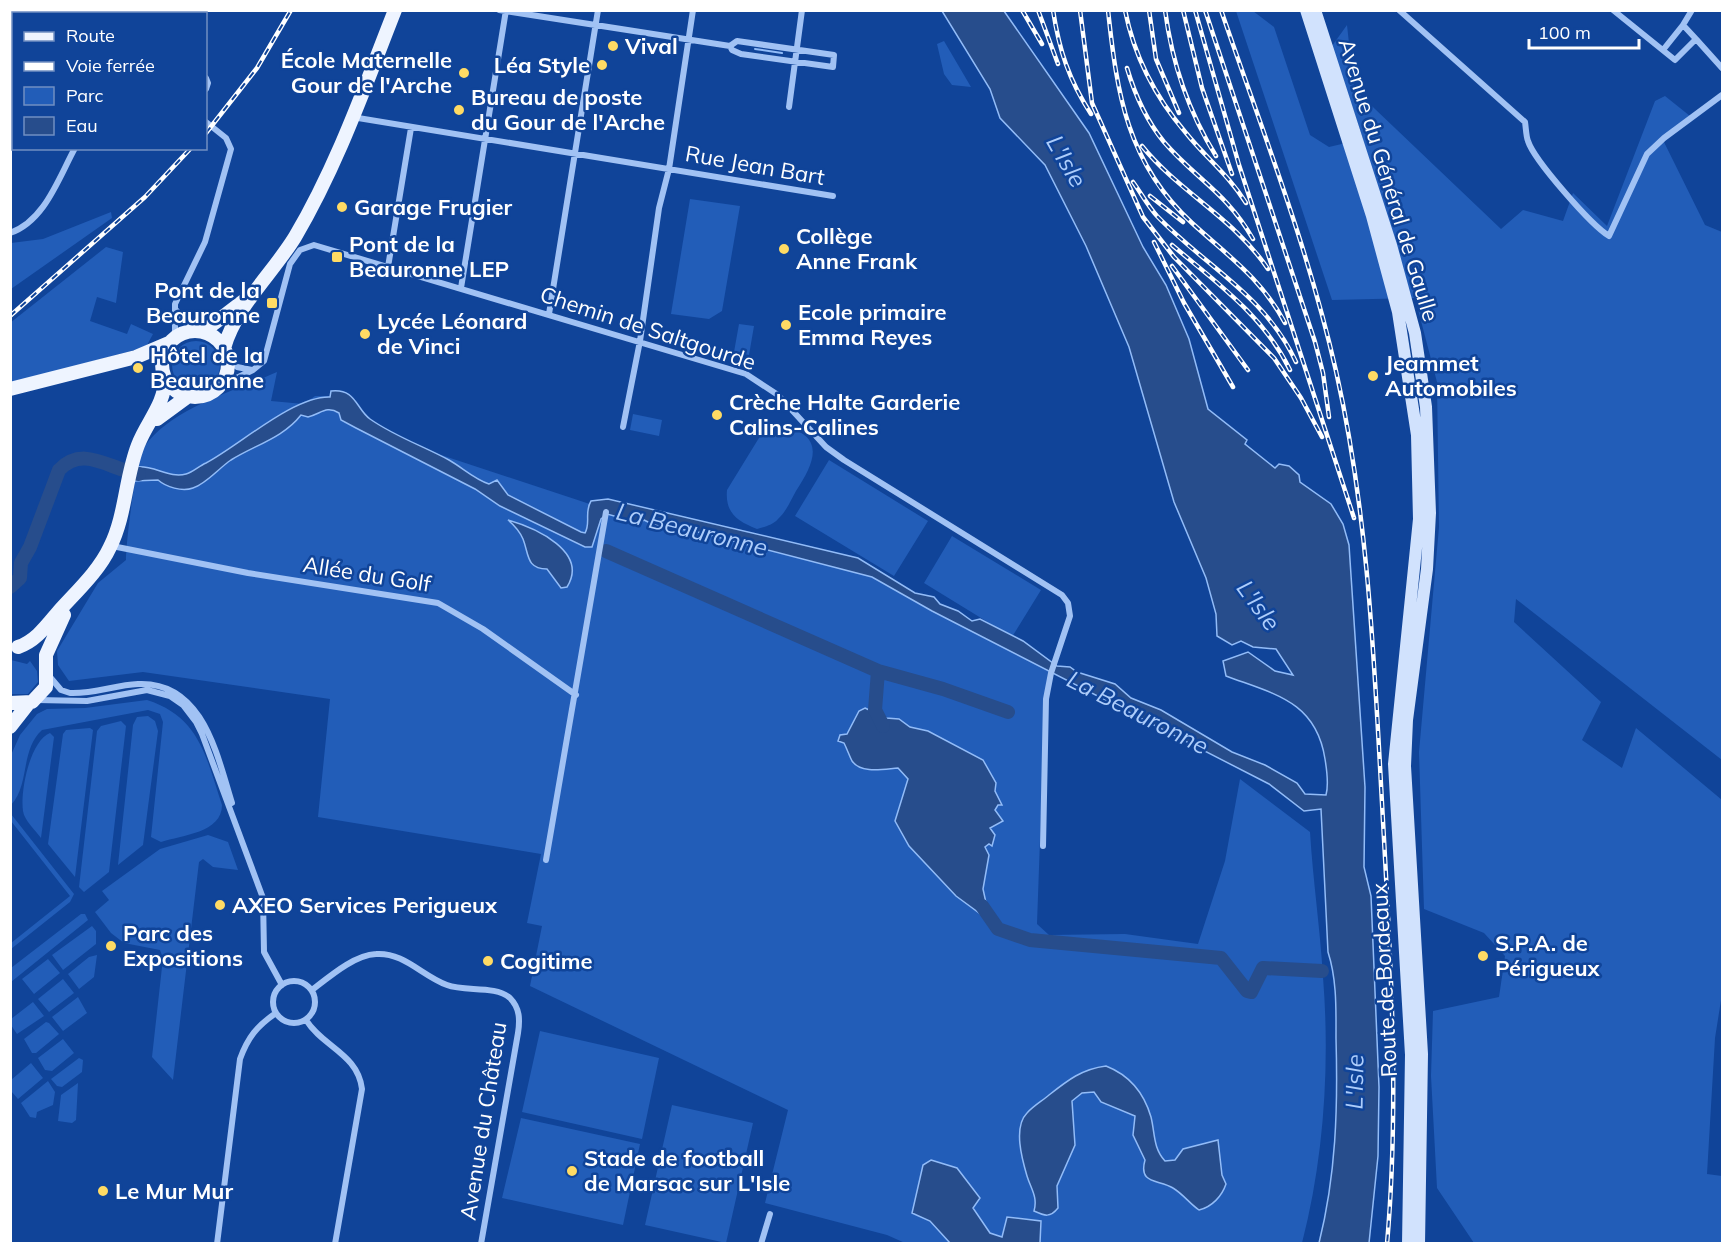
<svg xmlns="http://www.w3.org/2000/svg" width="1733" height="1254" font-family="Mulish,sans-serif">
<rect width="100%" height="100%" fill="#104499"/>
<path fill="#225db8" d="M1236 11H1253L1274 27 1310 135 1329 147 1363 139 1332 46 1347 25 1354 89 1501 229 1523 210 1563 221 1573 193 1607 226 1655 101 1665 96 1690 116 1662 138 1705 225 1722 232V760L1516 599 1514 622 1601 702 1582 740 1622 768 1636 728 1722 800V994L1715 1038 1707 1174 1722 1176V1243H1474L1437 1188 1431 1076 1433 1011 1499 997 1505 956 1484 933 1424 909 1419 752 1439 527 1437 382 1415 298 1332 300Z
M944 41 971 87 952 85 944 74 937 44Z
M690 199 740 206 722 311 709 319 671 314Z
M111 212 112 218 11 289V243L43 239Z
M106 247 123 252 116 303 97 297 90 321 127 334 131 324 153 334 146 347 11 383 10 323Z
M739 324 754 326 749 355 734 352Z
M172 365a24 24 0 1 1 48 0a24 24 0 1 1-48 0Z
M277 372 271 401 304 404 315 396H342L362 416 426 450 614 512 869 575 1049 669 1045 700 1037 924 1049 935 1125 934 1198 944 1225 861 1240 779 1310 832C1313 881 1320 928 1323 977 1330 1065 1324 1158 1302 1243H905L887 1235 765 1203 788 1110 530 986 542 926 527 923 541 854 318 817 330 699 143 672 69 681 58 665 57 651 98 583 126 560C126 541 136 459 145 446 170 409 237 390 277 372Z
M633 414 662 420 659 436 630 430Z
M780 426C827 434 815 462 796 491 791 500 786 512 778 519 773 525 764 527 757 529 737 521 725 513 727 490L762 433Z
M829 460 928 521 894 576 795 516Z
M952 536 1041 590 1012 637 924 583Z
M11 660 27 664 30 661 37 671 38 682 28 694H11Z
M147 700C200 717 206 757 222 805 222 833 182 835 161 842L151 837 163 722 160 714 148 710 42 730C20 750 30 785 11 805V755L20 735 37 714 47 709 85 708Z
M148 716 155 721 158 731 143 845 118 865 133 725 137 717Z
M121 721 126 726 109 872 84 892 79 887 97 731 101 726Z
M90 728 93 730 75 877 48 844 63 734 66 730Z
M50 733 54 737 41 838C36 831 24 820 23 811 20 791 30 741 50 733Z
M11 814 74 894 70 902 11 949V943L70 896 11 821Z
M208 835 228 842 238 870 213 867 203 859 199 862 173 1080 152 1057 163 958 160 950 124 943 111 933 95 912 109 900 102 891 160 849Z
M81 914H85L88 920 11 982V968Z
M92 926 96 931V944L63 970 52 955Z
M97 955 94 977 79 989 68 974 89 957Z
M48 959 60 973 34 994 22 979Z
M63 979 74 993 49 1012 38 999Z
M78 997 87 1013 63 1031 52 1017Z
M33 1002 44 1016 17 1034 11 1025V1019Z
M46 1022 49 1023 59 1034 36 1053H32L24 1039Z
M540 1031 659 1058 642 1139 522 1112Z
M63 1039 74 1053 52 1071 45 1070 38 1058Z
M79 1058 83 1060 82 1072 62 1087 57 1086 51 1079Z
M31 1063 43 1078 18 1099 11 1091V1080Z
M48 1081 55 1092 53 1105 37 1112 36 1118 30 1117 21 1103Z
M78 1083 76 1120 72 1123 58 1121 61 1095Z
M672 1105 753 1123 726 1243 645 1225Z
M521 1118 640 1144 623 1225 502 1198Z"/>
<path fill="#274d8c" stroke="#92bcf8" stroke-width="1.5" d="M942 11H1004L1089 133 1143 247 1166 285 1189 339 1208 409 1247 440 1245 444 1275 468 1279 464 1289 466 1299 475 1300 482 1331 504 1343 524 1349 545 1365 787 1364 867 1371 896 1379 1087 1378 1156 1369 1243H1319C1336 1175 1338 1109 1336 1038 1336 1009 1337 980 1328 952L1321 809 1304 811 1269 784 932 611 872 577 698 532 654 525 644 520 640 523 607 514 601 519 592 547H585L500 506 475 489 356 428 341 420 339 413C326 405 321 414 308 417L301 415C283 438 255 445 231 460 219 468 206 484 193 488 182 492 166 487 158 480L133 481 137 467C154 465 170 479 186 474 193 472 199 466 206 463 240 445 293 396 330 397L331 391C356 388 356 409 370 419 394 436 423 446 449 460 463 468 474 479 489 484L497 480 508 495 581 532 585 533C591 523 584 512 591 501L608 499 858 558 915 593 934 597 940 604 958 611 972 621 980 619 1023 641 1057 666 1070 667 1077 672 1115 684 1131 698 1161 710 1232 752 1265 765 1297 783 1305 794 1326 795C1329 784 1327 771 1325 759 1316 701 1274 694 1226 676L1223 661 1248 652 1275 671 1293 675 1276 649 1253 647 1241 641 1232 645 1217 636 1216 614 1206 578 1174 502 1129 347 1086 246 1045 165 1000 118 990 89Z
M508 520C536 528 589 552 567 587L561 588 547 569C526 569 529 554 523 539 520 532 514 525 508 520Z
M865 708 886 718 899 719 910 727 928 731 983 760 996 783 995 791 1002 805H998L995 810 1003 821 990 828 995 835 992 846 989 844 985 847 989 855 983 889 990 921 956 896 909 846 895 821 908 779 898 768C884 769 861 774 852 761 849 755 847 749 844 743L838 741 840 735 847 734 859 711Z
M1106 1066C1129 1075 1144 1093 1151 1117 1155 1133 1153 1148 1165 1161L1175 1160 1183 1149 1218 1140 1222 1175 1226 1184C1222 1196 1212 1207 1199 1210 1190 1204 1183 1194 1173 1188 1159 1179 1138 1185 1145 1160L1133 1135 1135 1116 1101 1102 1094 1092 1082 1093 1072 1101 1075 1145 1057 1186 1058 1208C1050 1218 1045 1216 1034 1211 1038 1197 1031 1189 1027 1176 1022 1159 1013 1127 1027 1113 1033 1106 1042 1101 1049 1095 1068 1080 1082 1069 1106 1066Z
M931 1160 957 1168 980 1198 973 1208 990 1233 1002 1237 1007 1217 1041 1221 1040 1243H950L930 1221 912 1213 923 1165Z"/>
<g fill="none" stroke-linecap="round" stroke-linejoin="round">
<path stroke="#92bcf8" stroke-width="2" d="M755 49 782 53"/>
<path stroke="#274d8c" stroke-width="14" d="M606 551 878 671 875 710 883 726
M10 587 20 578 21 563 30 547 59 470C84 444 110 470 139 474
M878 671 943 689 1008 712
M982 906 998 929 1030 940 1221 958 1247 991 1251 992 1263 968 1322 971"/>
<path stroke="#a1c2f4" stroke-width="6" d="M499 10 730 46 732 50 741 54 833 67 834 55 744 42 737 41 730 46
M1399 10 1525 122C1526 128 1526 136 1528 141 1534 160 1591 225 1609 236L1647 154 1664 138 1722 95
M1613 10 1675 60 1696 39 1683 25 1663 50
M175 14 178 10
M1683 25 1692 10
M1696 39 1722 68
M206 78 208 83 206 89
M10 99H14
M789 107 802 10
M352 117 833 196
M10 233C45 221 59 177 75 148
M388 267 411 128
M461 288 506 10
M177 311 179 317 193 330
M549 314 598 10
M171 340 175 332V304L205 242 231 149 226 138 206 122
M227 357 237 367 252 370
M220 386 253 370 264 361 290 264 300 250 314 245 746 374 778 395 826 447 844 460 1062 595 1068 603 1070 616 1051 673 1046 699 1043 846
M623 427 640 341 659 208 669 169 693 10
M112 546 248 573 438 603 483 629 576 695
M50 677 61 690 70 693C94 694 115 685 138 684 203 681 217 755 232 803
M37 700 87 701 147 690 170 696 183 705 196 722 202 734 263 898 264 952 282 985
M546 860 606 512
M273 1002a21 21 0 1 1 42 0a21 21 0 1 1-42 0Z
M312 990C329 977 354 955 376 954 404 952 422 976 447 985 465 992 495 985 510 998 520 1008 520 1020 518 1033L481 1244
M306 1020C323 1047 358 1054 362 1089L335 1244
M217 1244 240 1059C248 1037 257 1026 276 1013
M761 1244 770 1214"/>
<path stroke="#d1e2fd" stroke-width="12" d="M1306 10 1372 216 1398 312 1417 435 1419 519 1394 764 1411 1055 1408 1244
M1315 10 1391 245 1415 333 1426 407 1430 513 1427 569 1407 720 1405 766 1422 1054 1419 1244"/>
<path stroke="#eef4ff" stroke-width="14" d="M162 364a33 33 0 1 1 66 0a33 33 0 1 1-66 0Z
M201 331 208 328 246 299
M224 348C236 306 273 273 295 237 337 166 365 86 395 10
M10 389 136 357 169 343
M157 419 187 397
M18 647C36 641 47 625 59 611 76 592 99 571 110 547 126 515 125 478 138 445 147 421 165 405 165 378
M10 703 32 702 46 687V655L64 615
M10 727 28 704"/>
<defs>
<path id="rail" d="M1022 10 1042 44
M1038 10 1058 64
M1053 10C1059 50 1069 80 1091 114
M1080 10 1092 103 1143 217 1174 257 1274 358 1301 398 1322 437
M1108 10C1117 94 1127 163 1192 223 1228 256 1261 278 1285 323
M1125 10C1134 56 1156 98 1186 133 1207 159 1227 173 1246 203
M1149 10 1156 59 1179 113
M1165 10C1172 63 1188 111 1216 156
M1183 10 1202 88 1232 174
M1195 10 1239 165 1354 518
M1205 10 1315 342 1323 373 1329 417
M1221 10C1262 130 1308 247 1336 371 1368 513 1374 658 1382 803 1390 949 1400 1097 1387 1244
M1127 68C1135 95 1146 120 1164 142 1196 179 1227 193 1253 239
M206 133 257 68 291 10
M1142 146C1179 192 1234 218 1268 269
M1133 182C1141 193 1148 206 1157 216 1206 267 1265 295 1296 362
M1150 196 1183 222
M1154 242 1184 303 1233 387
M1172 245C1217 283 1264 316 1290 370
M1172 266 1248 370
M10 316 145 197 191 148"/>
</defs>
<use href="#rail" stroke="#fff" stroke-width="4.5"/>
<use href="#rail" stroke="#104499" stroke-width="2" stroke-dasharray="7" stroke-linecap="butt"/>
</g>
<g fill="#ffdb64" stroke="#104499" stroke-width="2">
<circle cx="613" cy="46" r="6"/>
<circle cx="602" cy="65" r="6"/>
<circle cx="464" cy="73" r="6"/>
<circle cx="459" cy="110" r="6"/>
<circle cx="342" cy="207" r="6"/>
<circle cx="784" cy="249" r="6"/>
<rect x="331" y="251" width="12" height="12" rx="3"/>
<rect x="266" y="297" width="12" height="12" rx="3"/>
<circle cx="786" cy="325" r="6"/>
<circle cx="365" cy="334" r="6"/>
<circle cx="138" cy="368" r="6"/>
<circle cx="1373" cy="376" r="6"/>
<circle cx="717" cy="415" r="6"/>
<circle cx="220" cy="905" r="6"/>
<circle cx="111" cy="946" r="6"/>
<circle cx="1483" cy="956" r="6"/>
<circle cx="488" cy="961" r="6"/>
<circle cx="572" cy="1171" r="6"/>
<circle cx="103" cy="1191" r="6"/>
</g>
<g text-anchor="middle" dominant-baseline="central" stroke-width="5" stroke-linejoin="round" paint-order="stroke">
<g font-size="22" font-weight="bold" fill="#fff" stroke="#104499" text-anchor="start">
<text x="625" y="46">Vival</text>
<text x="452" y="60" text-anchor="end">École Maternelle<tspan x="452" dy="25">Gour de l'Arche</tspan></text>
<text x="590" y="65" text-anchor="end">Léa Style</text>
<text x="471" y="97">Bureau de poste<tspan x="471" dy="25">du Gour de l'Arche</tspan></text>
<text x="354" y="207">Garage Frugier</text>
<text x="796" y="236">Collège<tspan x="796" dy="25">Anne Frank</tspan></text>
<text x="349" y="244">Pont de la<tspan x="349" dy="25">Beauronne LEP</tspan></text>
<text x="260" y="290" text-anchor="end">Pont de la<tspan x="260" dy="25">Beauronne</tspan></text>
<text x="798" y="312">Ecole primaire<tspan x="798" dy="25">Emma Reyes</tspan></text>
<text x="377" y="321">Lycée Léonard<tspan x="377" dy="25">de Vinci</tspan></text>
<text x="150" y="355">Hôtel de la<tspan x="150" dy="25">Beauronne</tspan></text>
<text x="1385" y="363">Jeammet<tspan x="1385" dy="25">Automobiles</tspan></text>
<text x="729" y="402">Crèche Halte Garderie<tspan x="729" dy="25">Calins-Calines</tspan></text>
<text x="232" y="905">AXEO Services Perigueux</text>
<text x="123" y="933">Parc des<tspan x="123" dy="25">Expositions</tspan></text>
<text x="1495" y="943">S.P.A. de<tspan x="1495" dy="25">Périgueux</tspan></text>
<text x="500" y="961">Cogitime</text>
<text x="584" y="1158">Stade de football<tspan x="584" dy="25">de Marsac sur L'Isle</tspan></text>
<text x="115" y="1191">Le Mur Mur</text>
</g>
<g font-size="22" fill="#fff" stroke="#104499">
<text transform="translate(755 165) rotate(10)">Rue Jean Bart</text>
<text transform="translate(1389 180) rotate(73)">Avenue du Général de Gaulle</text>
<text transform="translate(648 328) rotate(18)">Chemin de Saltgourde</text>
<text transform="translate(367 574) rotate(9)">Allée du Golf</text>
<text transform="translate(1384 980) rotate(-93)">Route de Bordeaux</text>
<text transform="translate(483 1121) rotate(-81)">Avenue du Château</text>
</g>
<g font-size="24" font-style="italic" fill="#adcdfb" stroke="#104499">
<text transform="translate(1067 161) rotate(60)">L'Isle</text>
<text transform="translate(692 529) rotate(14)">La Beauronne</text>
<text transform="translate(1259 605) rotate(54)">L'Isle</text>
<text transform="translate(1138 712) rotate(27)">La Beauronne</text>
<text transform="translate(1354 1082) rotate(-89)">L'Isle</text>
</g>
</g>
<rect width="1733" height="1254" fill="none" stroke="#ffffff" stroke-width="24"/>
<rect x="12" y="12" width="195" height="138" fill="#104499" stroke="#708fc2" stroke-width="1.5"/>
<rect x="24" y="32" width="30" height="9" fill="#eef4ff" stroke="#708fc2" stroke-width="1.5"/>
<text x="66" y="42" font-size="18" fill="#ffffff">Route</text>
<rect x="24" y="62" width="30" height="9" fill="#ffffff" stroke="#708fc2" stroke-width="1.5"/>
<text x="66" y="72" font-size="18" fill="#ffffff">Voie ferrée</text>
<rect x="24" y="87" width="30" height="18" fill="#225db8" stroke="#708fc2" stroke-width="1.5"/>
<text x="66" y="102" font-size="18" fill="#ffffff">Parc</text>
<rect x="24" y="117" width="30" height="18" fill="#274d8c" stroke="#708fc2" stroke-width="1.5"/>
<text x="66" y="132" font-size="18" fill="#ffffff">Eau</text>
<path d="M1529 39v9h110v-9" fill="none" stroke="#ffffff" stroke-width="3"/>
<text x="1538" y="39" font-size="18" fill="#ffffff" stroke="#104499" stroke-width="4.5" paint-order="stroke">100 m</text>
</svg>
